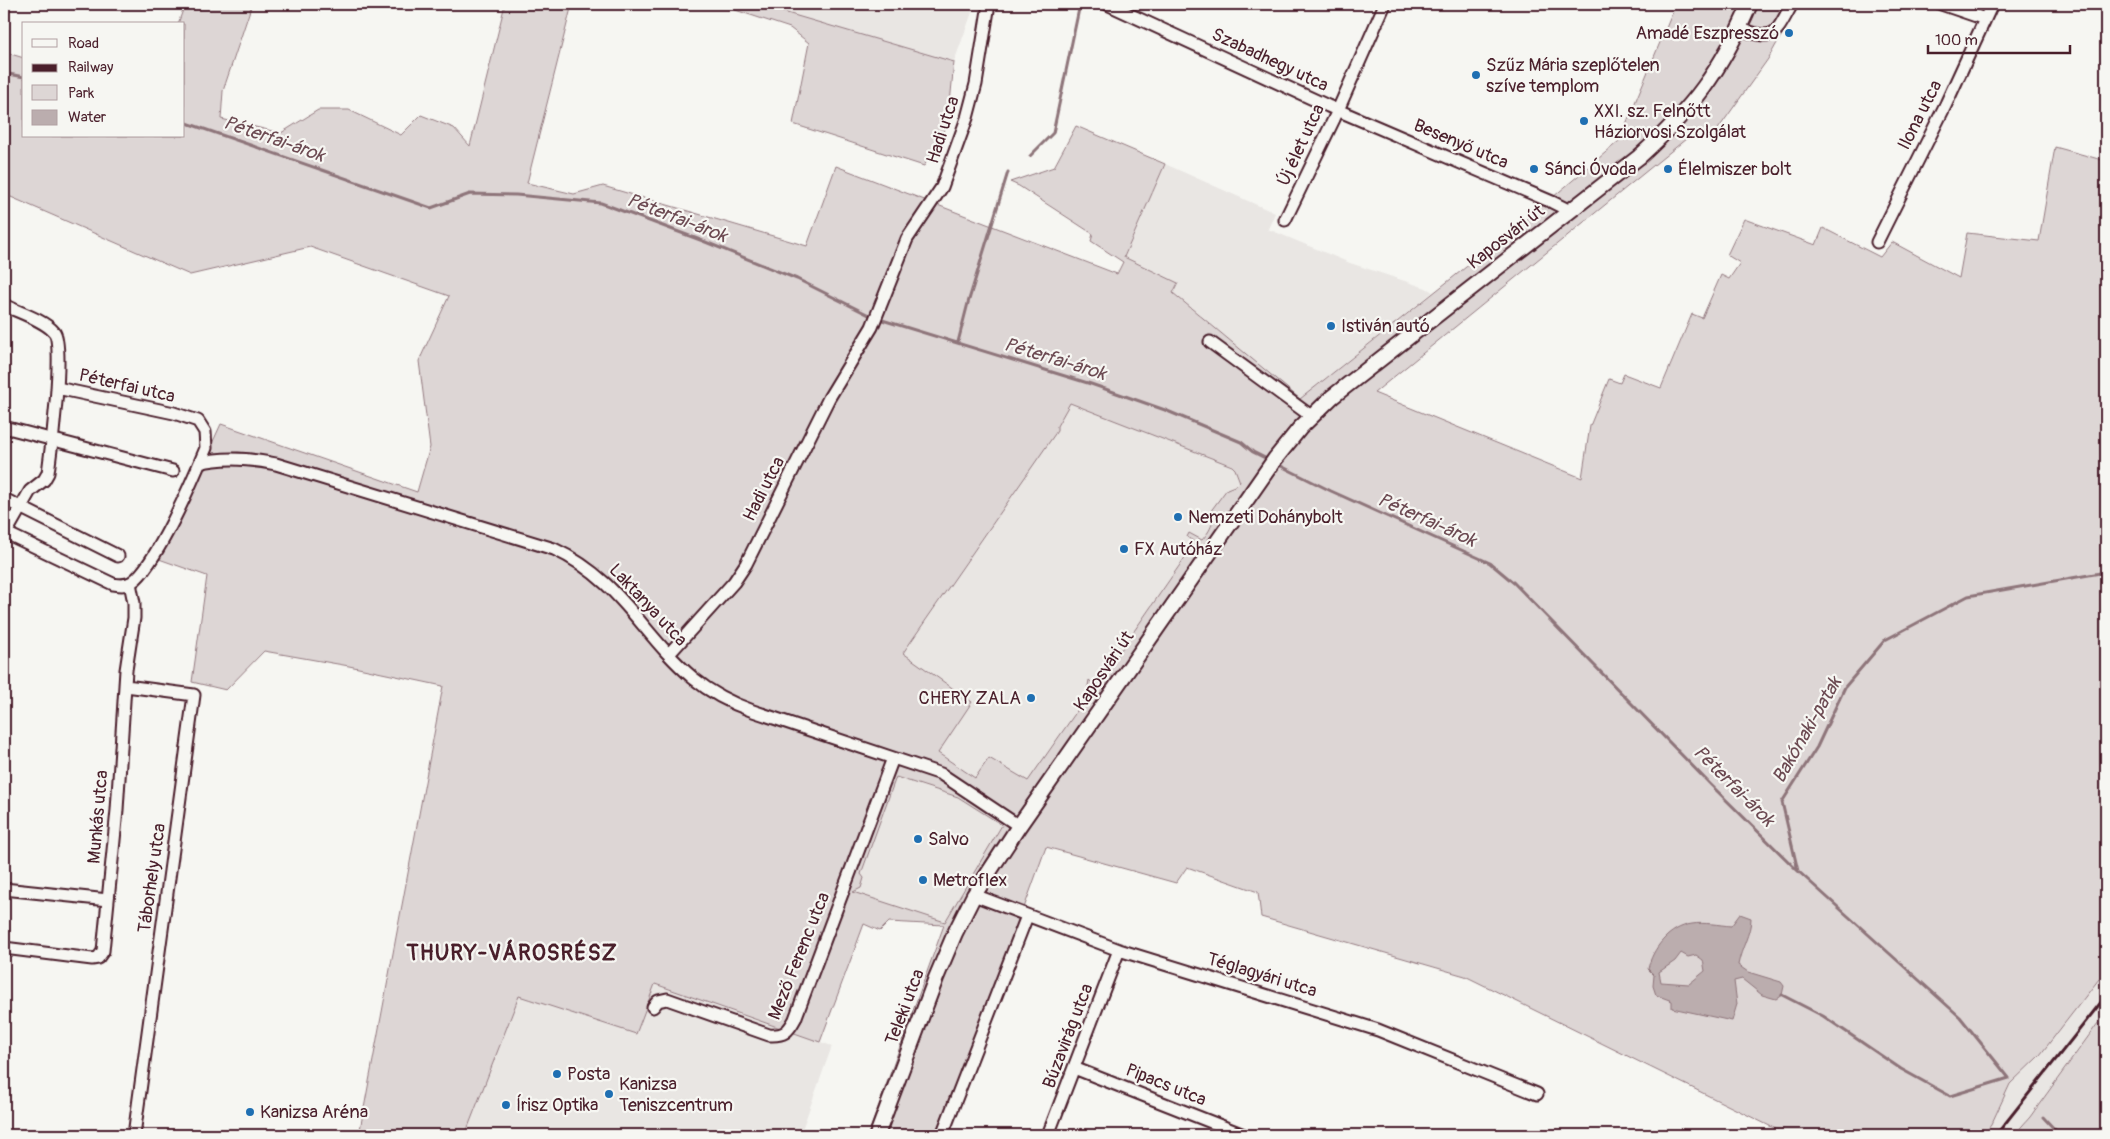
<svg xmlns="http://www.w3.org/2000/svg" width="2110" height="1139" font-family="Pangolin,sans-serif">
<rect width="100%" height="100%" fill="#f6f6f2"/>
<filter id="ink" filterUnits="userSpaceOnUse"><feTurbulence type="fractalNoise" baseFrequency=".02" numOctaves="2"/><feDisplacementMap in="SourceGraphic" scale="10" xChannelSelector="R" yChannelSelector="G"/><feConvolveMatrix kernelMatrix="1 2 1 2 8 2 1 2 1" color-interpolation-filters="sRGB"/></filter>
<g filter="url(#ink)">
<path fill="#e9e6e3" d="M756 4H975L954 62Z
M1165 164 1275 213 1268 229 1350 263 1426 288 1433 292 1300 399 1173 293 1178 283 1124 257Z
M1070 403 1232 466 1235 469 1240 482 1233 488 1212 515 1210 531 1202 541 1189 534 1193 541 1183 554 1186 556 1096 686 1089 681 1086 698 1028 782 989 758 975 778 938 753 903 653 1056 431 1057 426Z
M896 777 958 797 1002 825 945 923 852 892 864 878 861 874Z
M2106 970V1012L2030 1117 2014 1135H1983L1991 1125 2010 1084 2040 1055Z
M654 984 832 1046 800 1135H465L519 995 636 1034Z"/>
<path fill="#ddd6d5" stroke="#947a80" fill-rule="evenodd" d="M185 4H252L223 91 221 119 281 133 318 110H349L401 135 421 115 454 128 470 146 505 4H572L527 183 574 194 603 186 807 246 836 166 1117 274 1123 262 1091 241 1093 234 1019 186 1010 182 1054 167 1076 126 1165 164 1124 257 1178 283 1173 293 1300 399 1539 209 1619 141 1676 4H1799L1768 59 1711 139 1697 130 1374 393 1582 478 1590 426 1609 379 1620 383 1624 374 1661 388 1692 314 1702 318 1721 275 1729 279 1740 263 1727 255 1744 219 1816 245 1823 228 1880 257 1892 242 1959 278 1967 233 2039 241 2055 147 2106 161V970L2040 1055 2010 1084 1991 1125 1983 1135H1788L1465 976 1261 917 1258 892 1187 867 1176 883 1046 847 942 1135H868L944 925 889 922 880 931 864 924 820 1042 655 984 636 1034 519 996 465 1135H359L443 686 349 666 264 651 226 690 192 682 207 576 159 559 221 424 417 492 430 447 419 361 449 296 310 247 190 275 4 194V52L24 58V136H184V24H178ZM1070 403 1232 466 1235 469 1240 482 1237 485 1227 489 1210 512C1216 522 1209 532 1202 540L1189 533 1187 537 1193 541 1183 555 1186 556 1096 686 1089 680 1086 698 1028 781 989 758 975 778 938 753 972 702 903 653 1057 431V426ZM896 777 958 797 1002 825 945 922 853 892 861 888 864 878 861 874Z
M717 4H756L954 62 948 124 924 166 793 124 809 43 790 28Z
M2106 1012V1135H2014L2030 1117Z"/>
<path fill="#bbadae" stroke="#8e747a" fill-rule="evenodd" d="M1740 914 1751 918C1751 934 1741 948 1738 965L1748 972 1781 982 1784 986 1782 995 1776 999 1762 995 1742 979 1734 981 1737 1004 1732 1021 1672 1008V1001L1656 995 1653 986 1654 975 1648 969C1652 949 1669 927 1692 924 1704 922 1719 925 1731 926ZM1681 953 1688 957 1696 955 1703 960 1705 971 1689 984 1661 982 1659 972 1675 961Z"/>
<g fill="none" stroke-linecap="round" stroke-linejoin="round">
<path stroke="#8e747a" stroke-width="3" d="M4 73 24 77
M184 122 431 208 470 194 516 195 601 203 703 241 797 279 873 317
M1030 156 1053 133 1080 4
M879 319 1091 384 1165 410 1241 442 1253 452 1269 460
M958 342 968 303 1008 172
M1277 464 1331 491 1490 563 1514 583 1711 785 1798 871
M1782 995 1823 1016 1901 1069 1950 1096 2009 1078 1960 1017 1798 871 1782 802 1817 747 1845 687 1885 640 1968 596 2106 572
M2043 1117 2060 1135"/>
<defs>
<path id="minor" d="M1107 4 1328 106 1552 202 1570 211
M1941 4 1985 19
M1739 28C1776 43 1775 34 1792 4
M1285 220 1334 119 1385 4
M1877 242 1946 104 1992 4
M4 305C18 312 44 320 54 332 65 344 51 452 48 473L44 480 30 491 6 533
M1210 342 1311 416
M4 427 173 471
M200 463C225 456 251 459 276 464L554 549C621 580 641 634 693 678 711 693 730 703 753 711L941 774 1019 826
M4 499 118 556
M4 532 113 584C120 585 126 586 132 582 156 566 194 477 206 448L205 432 198 421 174 413 57 388
M669 654 734 582 746 564 829 398 872 327 907 239 942 187 967 118 976 84 989 4
M126 686 194 695 134 1135
M4 889 108 900
M974 895 1119 950 1378 1030 1537 1094
M4 948 92 959 98 958 103 951 117 810 126 670 134 618V603L130 583
M653 1007 658 1001 667 999 769 1035C784 1036 788 1032 795 1019L893 758
M1074 1068 1244 1135
M942 1135 1027 916
M1048 1135 1119 950"/>
<path id="major" d="M877 1135 936 978 955 933 974 895 1019 826 1275 459 1300 428 1332 397 1639 157C1693 108 1721 71 1750 4"/>
</defs>
<use href="#minor" stroke="#4a1f2b" stroke-width="15"/>
<use href="#major" stroke="#4a1f2b" stroke-width="18"/>
<use href="#minor" stroke="#f6f6f2" stroke-width="11"/>
<use href="#major" stroke="#f6f6f2" stroke-width="14"/>
<path stroke="#4a1f2b" stroke-width="3" d="M1996 1135 2106 996"/>
</g>
</g>
<g fill="#1f6fb2" stroke="#f6f6f2" stroke-width="2">
<circle cx="1789" cy="33" r="5"/>
<circle cx="1476" cy="75" r="5"/>
<circle cx="1584" cy="121" r="5"/>
<circle cx="1534" cy="169" r="5"/>
<circle cx="1668" cy="169" r="5"/>
<circle cx="1331" cy="326" r="5"/>
<circle cx="1178" cy="517" r="5"/>
<circle cx="1124" cy="549" r="5"/>
<circle cx="1031" cy="698" r="5"/>
<circle cx="918" cy="839" r="5"/>
<circle cx="923" cy="880" r="5"/>
<circle cx="557" cy="1074" r="5"/>
<circle cx="609" cy="1094" r="5"/>
<circle cx="506" cy="1105" r="5"/>
<circle cx="250" cy="1112" r="5"/>
</g>
<g text-anchor="middle" dominant-baseline="central" stroke-width="4.5" stroke-linejoin="round" paint-order="stroke">
<g font-size="18" fill="#4a1f2b" stroke="#f6f6f2" text-anchor="start">
<text x="1779" y="33" text-anchor="end">Amadé Eszpresszó</text>
<text x="1486" y="65">Szűz Mária szeplőtelen<tspan x="1486" dy="21">szíve templom</tspan></text>
<text x="1594" y="111">XXI. sz. Felnőtt<tspan x="1594" dy="21">Háziorvosi Szolgálat</tspan></text>
<text x="1544" y="169">Sánci Óvoda</text>
<text x="1678" y="169">Élelmiszer bolt</text>
<text x="1341" y="326">Istiván autó</text>
<text x="1188" y="517">Nemzeti Dohánybolt</text>
<text x="1134" y="549">FX Autóház</text>
<text x="1021" y="698" text-anchor="end">CHERY ZALA</text>
<text x="928" y="839">Salvo</text>
<text x="933" y="880">Metroflex</text>
<text x="567" y="1074">Posta</text>
<text x="619" y="1084">Kanizsa<tspan x="619" dy="21">Teniszcentrum</tspan></text>
<text x="516" y="1105">Írisz Optika</text>
<text x="260" y="1112">Kanizsa Aréna</text>
</g>
<g font-size="18" fill="#4a1f2b" stroke="#f6f6f2">
<text transform="translate(1270 60) rotate(25)">Szabadhegy utca</text>
<text transform="translate(1920 115) rotate(-63)">Ilona utca</text>
<text transform="translate(943 130) rotate(-72)">Hadi utca</text>
<text transform="translate(1461 144) rotate(23)">Besenyő utca</text>
<text transform="translate(1301 145) rotate(-65)">Új élet utca</text>
<text transform="translate(1506 237) rotate(-38)">Kaposvári út</text>
<text transform="translate(127 386) rotate(13)">Péterfai utca</text>
<text transform="translate(764 489) rotate(-63)">Hadi utca</text>
<text transform="translate(648 605) rotate(47)">Laktanya utca</text>
<text transform="translate(1104 671) rotate(-56)">Kaposvári út</text>
<text transform="translate(98 817) rotate(-85)">Munkás utca</text>
<text transform="translate(152 878) rotate(-82)">Táborhely utca</text>
<text transform="translate(799 956) rotate(-68)">Mező Ferenc utca</text>
<text transform="translate(1262 975) rotate(17)">Téglagyári utca</text>
<text transform="translate(905 1007) rotate(-69)">Teleki utca</text>
<text transform="translate(1068 1036) rotate(-69)">Búzavirág utca</text>
<text transform="translate(1166 1085) rotate(22)">Pipacs utca</text>
</g>
<g font-size="19" font-style="italic" fill="#6c4a52" stroke="#f6f6f2">
<text transform="translate(274 139) rotate(19)">Péterfai-árok</text>
<text transform="translate(677 218) rotate(21)">Péterfai-árok</text>
<text transform="translate(1055 359) rotate(17)">Péterfai-árok</text>
<text transform="translate(1427 520) rotate(24)">Péterfai-árok</text>
<text transform="translate(1807 730) rotate(-60)">Bakónaki-patak</text>
<text transform="translate(1734 786) rotate(45)">Péterfai-árok</text>
</g>
<g font-size="22" font-weight="bold" letter-spacing="1" fill="#4a1f2b" stroke="#f6f6f2">
<text x="512" y="953">THURY-VÁROSRÉSZ</text>
</g>
</g>
<rect width="2110" height="1139" fill="none" stroke="#f6f6f2" stroke-width="20"/>
<rect x="10" y="10" width="2090" height="1119" fill="none" stroke="#4a1f2b" stroke-width="2" filter="url(#ink)"/>
<rect x="22" y="22" width="162" height="115" fill="#f6f6f2" stroke="#b1a0a2"/>
<rect x="32" y="39" width="25" height="8" fill="#f6f6f2" stroke="#b1a0a2"/>
<text x="68" y="48" font-size="15" fill="#4a1f2b">Road</text>
<rect x="32" y="64" width="25" height="8" fill="#4a1f2b" stroke="#b1a0a2"/>
<text x="68" y="72" font-size="15" fill="#4a1f2b">Railway</text>
<rect x="32" y="85" width="25" height="15" fill="#ddd6d5" stroke="#b1a0a2"/>
<text x="68" y="98" font-size="15" fill="#4a1f2b">Park</text>
<rect x="32" y="110" width="25" height="15" fill="#bbadae" stroke="#b1a0a2"/>
<text x="68" y="122" font-size="15" fill="#4a1f2b">Water</text>
<path d="M1928 45v8h142v-8" fill="none" stroke="#4a1f2b" stroke-width="2.5"/>
<text x="1935" y="45" font-size="15" fill="#4a1f2b" stroke="#f6f6f2" stroke-width="4" paint-order="stroke">100 m</text>
</svg>
